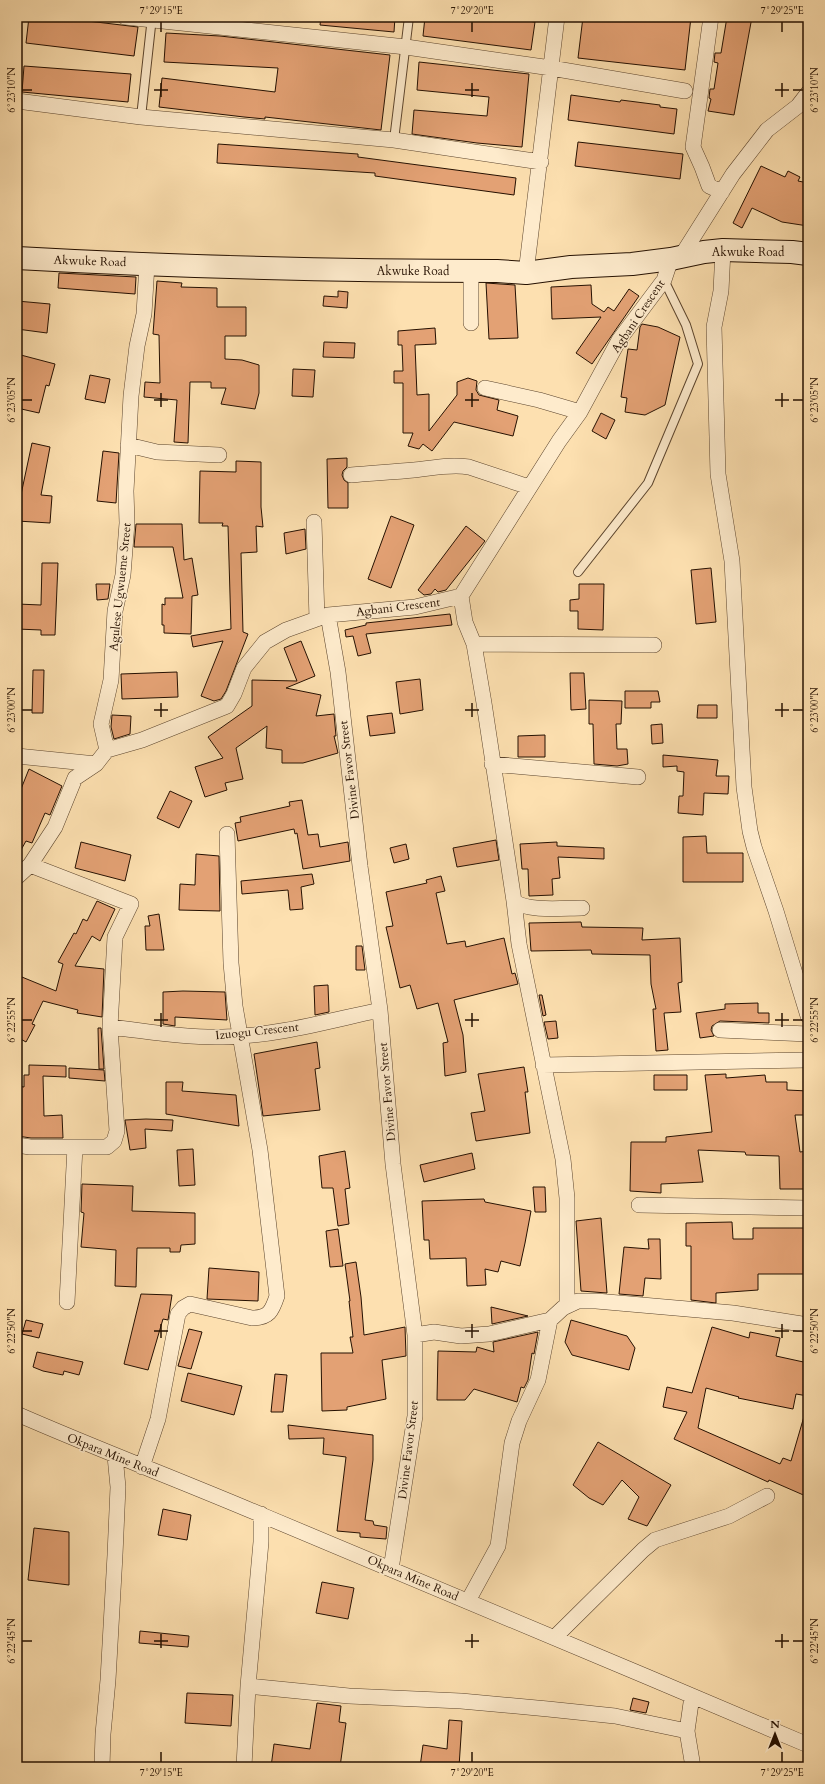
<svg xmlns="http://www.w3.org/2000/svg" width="825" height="1784" font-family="Cardo,serif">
<rect width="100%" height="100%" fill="#fde0b0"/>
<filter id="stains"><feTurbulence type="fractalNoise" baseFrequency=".005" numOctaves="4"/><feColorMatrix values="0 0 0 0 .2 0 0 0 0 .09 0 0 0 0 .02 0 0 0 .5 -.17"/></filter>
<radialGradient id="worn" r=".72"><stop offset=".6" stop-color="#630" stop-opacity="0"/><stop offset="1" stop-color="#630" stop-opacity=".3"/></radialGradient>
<path fill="#e3a174" stroke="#251001" d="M29 17H54L138 27 134 56 26 43Z
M321 17H395L394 32 320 25Z
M425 17H498L535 22 531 50 423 36Z
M583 17H691L685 70 578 58Z
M727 17H752L734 115 708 111 711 99 709 98 710 89H714L718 63 714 62 715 53H721Z
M166 33 220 36 390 55 381 130 265 117V119L244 117 159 107 162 78 275 92 278 68 164 62Z
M419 62 529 74 522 147 477 143 412 134 414 110 487 116 489 97 417 90Z
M24 66 131 74 128 102 22 92Z
M571 95 620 102 621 100 660 105V107L677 109 674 134 568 120Z
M578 142 683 154 680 179 575 166Z
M218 144 358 154V157L516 178 514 195 375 176V173L217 163Z
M761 166 785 177 788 171 800 177 798 181 808 183V226L782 222 752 208 742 228 733 223Z
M59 273 136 277 135 294 58 288Z
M157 281 182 283 181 287 217 288V307H246V336H225V359L242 360 259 365V393L255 409 221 404 226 388H211V382H190L188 443 174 442 177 400 144 397 145 382 160 383 159 335 153 334Z
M486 283 515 285 518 338 489 339Z
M591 285 592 304 604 312 608 307 614 311 629 289 639 296 592 364 576 353 601 317 552 319 551 287Z
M338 291 348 292 347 308 323 306 324 296 338 297Z
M17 301 50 304 47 333 17 329Z
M642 324 658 327 680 337 665 405 645 415 625 412 627 398 621 397 628 349 637 350 640 327Z
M435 328 436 344 415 345 417 395 429 394V431L457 395V382L468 378 477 381 476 390 479 395 499 400 497 410 518 416 513 436 454 422 432 451 423 444 419 449 408 446 413 433H403V383H394V371H403L402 345H398V331Z
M324 342 355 343 354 358 323 357Z
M17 354 55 364 49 386 46 385 39 413 17 408Z
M293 369 315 370 313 397 292 396Z
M90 375 110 379 105 403 85 399Z
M601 413 615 420 606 439 592 431Z
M32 443 50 447 41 495 52 496 50 523 17 521V504H19Z
M103 451 119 453 116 503 97 501Z
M347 458V467L343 471 342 475 344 480 348 483V508H328L327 459Z
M236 461 261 462V507L263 527 256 526 257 552 241 553 243 632 248 634 226 691 221 699 214 701 201 696 223 641 193 647 191 636 231 629 228 526H222L223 523H199L200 471 236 472Z
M391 516 414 525 391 588 368 579Z
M136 524H182L184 560 192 558 198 595 192 596 191 634 164 633V625H162V604L165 605V598H183L173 547H134Z
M466 526 485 541 446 590 438 592 435 589 431 594 424 595 418 590Z
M305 529 306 549 286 554 284 533Z
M42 563H58L55 635H41V630L17 629V604L41 605Z
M711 568 716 622 696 624 691 570Z
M96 584H110L108 599 97 600Z
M579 584H604L603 630 578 629V611H570V600L579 599Z
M450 614 452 625 366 634 371 653 358 656 353 636 346 637 345 630 366 625V623Z
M301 641 315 676 286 688 321 695 316 716 334 714 336 736H334L338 753 303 763H282V750L266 748 267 726 236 748 243 779 225 783 227 790 205 797 195 767 223 758 208 737 252 706V680L297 681 284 648Z
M33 670H44L43 713H32Z
M177 672 178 697 122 699 121 674Z
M570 673H584L586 709 571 710Z
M420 679 423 710 400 714 396 682Z
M625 691H658L660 702H651V708H625Z
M589 700 622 701 621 724H616L617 749H627L628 764 617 766 594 764 593 724H589Z
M698 705H717V718H697Z
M392 713 395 733 370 736 367 716Z
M112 715 131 716 130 734 114 739 111 727Z
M662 724 663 743 652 744 651 725Z
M545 735V757H518V736Z
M663 755 718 760 716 776H729L728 794 704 793 703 815 678 813 679 796H683L684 772 677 771V766L663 767Z
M29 769 62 786 50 815 45 813 32 843 26 841 17 857V799Z
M170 791 192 801 179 828 157 818Z
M302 800 308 835 318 834 320 847 348 842 350 861 303 869 297 833 295 834 294 829 238 841 235 823 241 822 240 817 290 806 289 802Z
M706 836 707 853H743V882H683V837Z
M496 840 499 860 457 867 453 848Z
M81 842 131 855 125 881 75 868Z
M557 842V846L604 848V859L558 857 560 878 552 879 553 895 529 896 528 869H522L520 844Z
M406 844 409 859 394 863 390 848Z
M196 854 219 856 220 911 179 910 180 884 195 885Z
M312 874 314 884 301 887 303 909 290 910 288 890 242 894 241 881Z
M441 876 445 891 436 893 447 944 465 941 466 947 504 938 512 974 515 973 518 984 454 1000 463 1035 466 1072 445 1076 443 1043 448 1042 438 1003 417 1009 410 985 400 988 386 927 393 926 386 892 427 883 426 880Z
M97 901 115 909 100 941 92 936 75 966 104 969 102 1017 77 1013 78 1010 43 1001 32 1024 35 1025 26 1042 17 1037V975L56 991 63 964 58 962 74 933 76 934 83 919 87 921Z
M159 914 164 950H146L145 926H150L148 916Z
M581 922 582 927 643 928 642 940 680 938 682 982 678 983 681 1012 664 1013 668 1050 656 1051 653 1009H656L651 984 650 955 592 954 591 950 531 951 529 923Z
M356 946H362L365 970H356Z
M328 985 329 1012 315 1015 314 986Z
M183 991 225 992 227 1020 175 1017V1026L163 1024V992Z
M539 995H542L546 1015 543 1016Z
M758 1003V1013H769V1023L720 1021 712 1026 711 1030 714 1036 700 1038 696 1013 725 1009V1004Z
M556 1021 558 1038 548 1039 544 1022Z
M98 1028H101L104 1069H99Z
M317 1042 320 1068 315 1069 320 1110 263 1116 254 1054Z
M29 1065 66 1066V1077L43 1076 44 1116 62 1115 63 1138H31L17 1136V1086L24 1087V1075H29Z
M524 1067 528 1092H525L530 1133 476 1141 471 1113 485 1111 478 1074Z
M69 1068 104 1070 105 1081 69 1078Z
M726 1074V1078L765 1075 766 1082H787V1090L808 1091V1115H795L800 1152 808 1151V1189H780L779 1156 746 1155 745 1152 698 1150 703 1182 661 1184V1193L630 1191 631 1142H666V1137L712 1132 705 1075Z
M654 1075H687V1090H654Z
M166 1082H183L182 1091 236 1095 239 1126 166 1114Z
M146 1119 173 1120 172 1131 145 1129 146 1148 130 1150 125 1120Z
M193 1149 195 1185 179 1186 177 1150Z
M345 1151 350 1188 345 1189 349 1224 338 1226 333 1188H322L319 1156Z
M472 1153 475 1169 424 1182 420 1165Z
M82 1184 133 1186 132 1211 195 1213V1244L181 1245 180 1252H170V1248H137L136 1287 115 1286 116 1250 81 1247 84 1213 81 1212Z
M533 1187H545L546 1212H535Z
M484 1199 485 1202 531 1211 525 1243 520 1266 501 1261 498 1272 485 1269 486 1285 467 1286 466 1258 430 1259 429 1240H424L422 1201Z
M601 1218 607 1293 581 1291 576 1221Z
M732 1222 733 1239H753V1228H808V1274H758V1290L716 1293V1303L691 1300V1246H686V1223Z
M338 1229 343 1266 330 1267 326 1231Z
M648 1239H660L661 1279 645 1278 643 1296 619 1294 624 1247 649 1249Z
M356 1262 361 1297 364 1335 405 1327 406 1356 382 1360 386 1399 347 1407V1410L322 1411 321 1353H353L350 1337H353L349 1301H350L345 1264Z
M209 1268 259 1272 258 1301 207 1299Z
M141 1294 172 1295 168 1320 163 1319 148 1370 124 1364Z
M491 1307 528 1316 492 1324Z
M26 1320 43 1324 39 1338 22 1334Z
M571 1320 627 1336 635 1348 629 1370 572 1355 565 1342Z
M712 1327 749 1338 750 1332 780 1338 776 1356 808 1363V1396L796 1394 793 1409 738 1398 739 1397 706 1388 698 1428 780 1464 783 1458 791 1461 805 1413H808V1497L769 1480 768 1482 674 1439 687 1412 663 1407 667 1387 692 1393Z
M189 1329 202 1332 191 1369 178 1366Z
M538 1332 534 1354 532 1353 528 1380 524 1388 521 1387 517 1402 474 1389 465 1400H437L438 1351 476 1352 477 1347 494 1352 493 1342Z
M37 1352 83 1362 79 1375 64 1371 63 1375 43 1371 33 1367Z
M188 1373 242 1386 234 1415 181 1401Z
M275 1374 287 1375 283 1412H271Z
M288 1425 373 1435V1460L365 1520 373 1521 374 1525 387 1527 386 1539 360 1537V1533L337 1531 346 1457 323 1454 324 1438 289 1439Z
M598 1442 671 1485 647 1526 628 1519 639 1497 622 1480 603 1505 589 1498 573 1485Z
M163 1509 191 1515 187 1540 158 1535Z
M34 1528 69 1532V1585L28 1580Z
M322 1582 354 1588 348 1619 316 1613Z
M140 1631 189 1636 188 1647 139 1643Z
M187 1693 233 1695 231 1726 185 1723Z
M633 1698 649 1702 646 1713 630 1710Z
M317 1703 341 1706 339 1722 346 1723 340 1767H271L274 1744 310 1749Z
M449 1720 462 1721 459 1767H420L423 1745 447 1749Z"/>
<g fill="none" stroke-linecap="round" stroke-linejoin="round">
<defs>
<path id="service" d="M141 117 152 17
M394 140 409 17
M578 572 648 483 698 364 686 325 664 280"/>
<path id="minor" d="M125 17 406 47 551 68 685 91
M711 17 693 147 702 167 709 186 722 192
M17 101 141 117 394 140 541 162
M723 250 721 291 714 327 718 474 732 561 744 787 750 831 754 847 776 911 808 1016
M680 258 733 174 767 130 798 106 808 93
M526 273 557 17
M471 323V271
M485 388 539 400 580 412
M128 445 157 452 219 455
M351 475C372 473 393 472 414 470 433 468 450 464 469 467L529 487
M314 522 317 619
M461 596 465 622 474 644 484 703 514 901C527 912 564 908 582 908
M328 615 338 672 360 866 380 1010 393 1164 415 1335V1416L391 1569
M474 644 654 645
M107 750 142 740 227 706 234 694 244 668 265 642 286 630 328 615 415 607 461 596 559 441 580 412 619 340 664 280 671 259
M17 756 96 764
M492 764 638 777
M17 877 30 865 55 827 75 778 96 764 107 750 101 724 111 680 115 611 123 575 127 523 126 491 131 396 137 346 144 314 147 264
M514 901 519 944 563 1159 567 1198V1306
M110 1027C147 1031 185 1038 223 1037 276 1036 328 1021 380 1010
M720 1030 808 1034
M543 1065 808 1060
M17 1145 30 1147H107L114 1141 117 1131 110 1027 115 937 131 904 30 865
M639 1205 808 1208
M67 1302 75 1147
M415 1335 434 1332 461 1336 489 1334 550 1320 563 1308 578 1301H596L733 1313 808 1325
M17 1414C99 1450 182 1481 264 1516 446 1592 627 1668 808 1745
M142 1467 158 1419 178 1314 183 1308 190 1304 252 1318C269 1318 272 1311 277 1296L260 1150 235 1006 231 963 227 834
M468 1601 498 1546 512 1443 519 1421 538 1380 550 1320
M555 1637 643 1550 655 1540 729 1516 767 1496
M248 1686 349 1696 461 1701 548 1709 615 1716 687 1731
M692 1696 687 1731 693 1767
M102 1767 103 1734 108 1680 115 1555 118 1487 115 1456
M244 1767 248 1686 261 1542V1514"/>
<path id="secondary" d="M17 258C177 267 337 271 497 271L526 273 571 267 632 264 671 259 704 252 723 250 792 252 808 254"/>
</defs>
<use href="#service" stroke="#5b442d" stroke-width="10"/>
<use href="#minor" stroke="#5b442d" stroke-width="16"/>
<use href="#secondary" stroke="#251001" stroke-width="24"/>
<use href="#service" stroke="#feebcc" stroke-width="8"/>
<use href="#minor" stroke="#feebcc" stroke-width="15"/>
<use href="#secondary" stroke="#feebcc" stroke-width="22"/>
</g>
<path fill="none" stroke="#251001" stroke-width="1.5" d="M161 22V32M472 22V32M782 22V32M161 83V97M472 83V97M782 83V97M22 90H32M154 90H168M465 90H479M775 90H789M793 90H803M161 393V407M472 393V407M782 393V407M22 400H32M154 400H168M465 400H479M775 400H789M793 400H803M161 703V717M472 703V717M782 703V717M22 710H32M154 710H168M465 710H479M775 710H789M793 710H803M161 1013V1027M472 1013V1027M782 1013V1027M22 1020H32M154 1020H168M465 1020H479M775 1020H789M793 1020H803M161 1324V1338M472 1324V1338M782 1324V1338M22 1331H32M154 1331H168M465 1331H479M775 1331H789M793 1331H803M161 1634V1648M472 1634V1648M782 1634V1648M22 1641H32M154 1641H168M465 1641H479M775 1641H789M793 1641H803M161 1752V1762M472 1752V1762M782 1752V1762"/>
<g text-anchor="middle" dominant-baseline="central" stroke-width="3" stroke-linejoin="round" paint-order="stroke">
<g font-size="12" fill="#251001" stroke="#feebcc">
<text x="748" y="252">Akwuke Road</text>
<text transform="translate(90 261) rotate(2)">Akwuke Road</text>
<text x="413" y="271">Akwuke Road</text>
<text transform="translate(638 316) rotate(-56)">Agbani Crescent</text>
<text transform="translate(120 587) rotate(-84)">Agulese Ugwueme Street</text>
<text transform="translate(398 607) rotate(-7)">Agbani Crescent</text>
<text transform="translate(349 770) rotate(-97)">Divine Favor Street</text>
<text transform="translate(257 1031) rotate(-6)">Izuogu Crescent</text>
<text transform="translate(387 1092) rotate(-95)">Divine Favor Street</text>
<text transform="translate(408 1450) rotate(-83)">Divine Favor Street</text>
<text transform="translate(113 1455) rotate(22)">Okpara Mine Road</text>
<text transform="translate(413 1578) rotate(23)">Okpara Mine Road</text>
</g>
</g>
<rect width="825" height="1784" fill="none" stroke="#fde0b0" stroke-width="44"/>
<g transform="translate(775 1734)" stroke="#feebcc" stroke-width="3" paint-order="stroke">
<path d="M0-3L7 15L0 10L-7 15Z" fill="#251001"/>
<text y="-6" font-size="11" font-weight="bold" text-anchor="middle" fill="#251001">N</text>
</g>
<rect x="22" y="22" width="781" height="1740" fill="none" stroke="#251001" stroke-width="1.5"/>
<g font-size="10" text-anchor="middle" fill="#251001">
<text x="161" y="14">7°29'15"E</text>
<text x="472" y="14">7°29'20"E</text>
<text x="782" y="14">7°29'25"E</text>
<text transform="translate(11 90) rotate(-90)" y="4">6°23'10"N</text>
<text transform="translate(814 90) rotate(-90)" y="4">6°23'10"N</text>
<text transform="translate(11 400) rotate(-90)" y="4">6°23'05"N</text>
<text transform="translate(814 400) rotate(-90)" y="4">6°23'05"N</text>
<text transform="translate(11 710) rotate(-90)" y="4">6°23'00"N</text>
<text transform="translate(814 710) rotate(-90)" y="4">6°23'00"N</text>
<text transform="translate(11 1020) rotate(-90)" y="4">6°22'55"N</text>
<text transform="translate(814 1020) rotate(-90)" y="4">6°22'55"N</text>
<text transform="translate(11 1331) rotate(-90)" y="4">6°22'50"N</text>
<text transform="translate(814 1331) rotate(-90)" y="4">6°22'50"N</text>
<text transform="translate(11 1641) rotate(-90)" y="4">6°22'45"N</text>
<text transform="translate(814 1641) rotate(-90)" y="4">6°22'45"N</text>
<text x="161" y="1776">7°29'15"E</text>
<text x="472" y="1776">7°29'20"E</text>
<text x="782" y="1776">7°29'25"E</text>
</g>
<rect width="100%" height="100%" filter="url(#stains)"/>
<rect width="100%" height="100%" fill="url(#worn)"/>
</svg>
